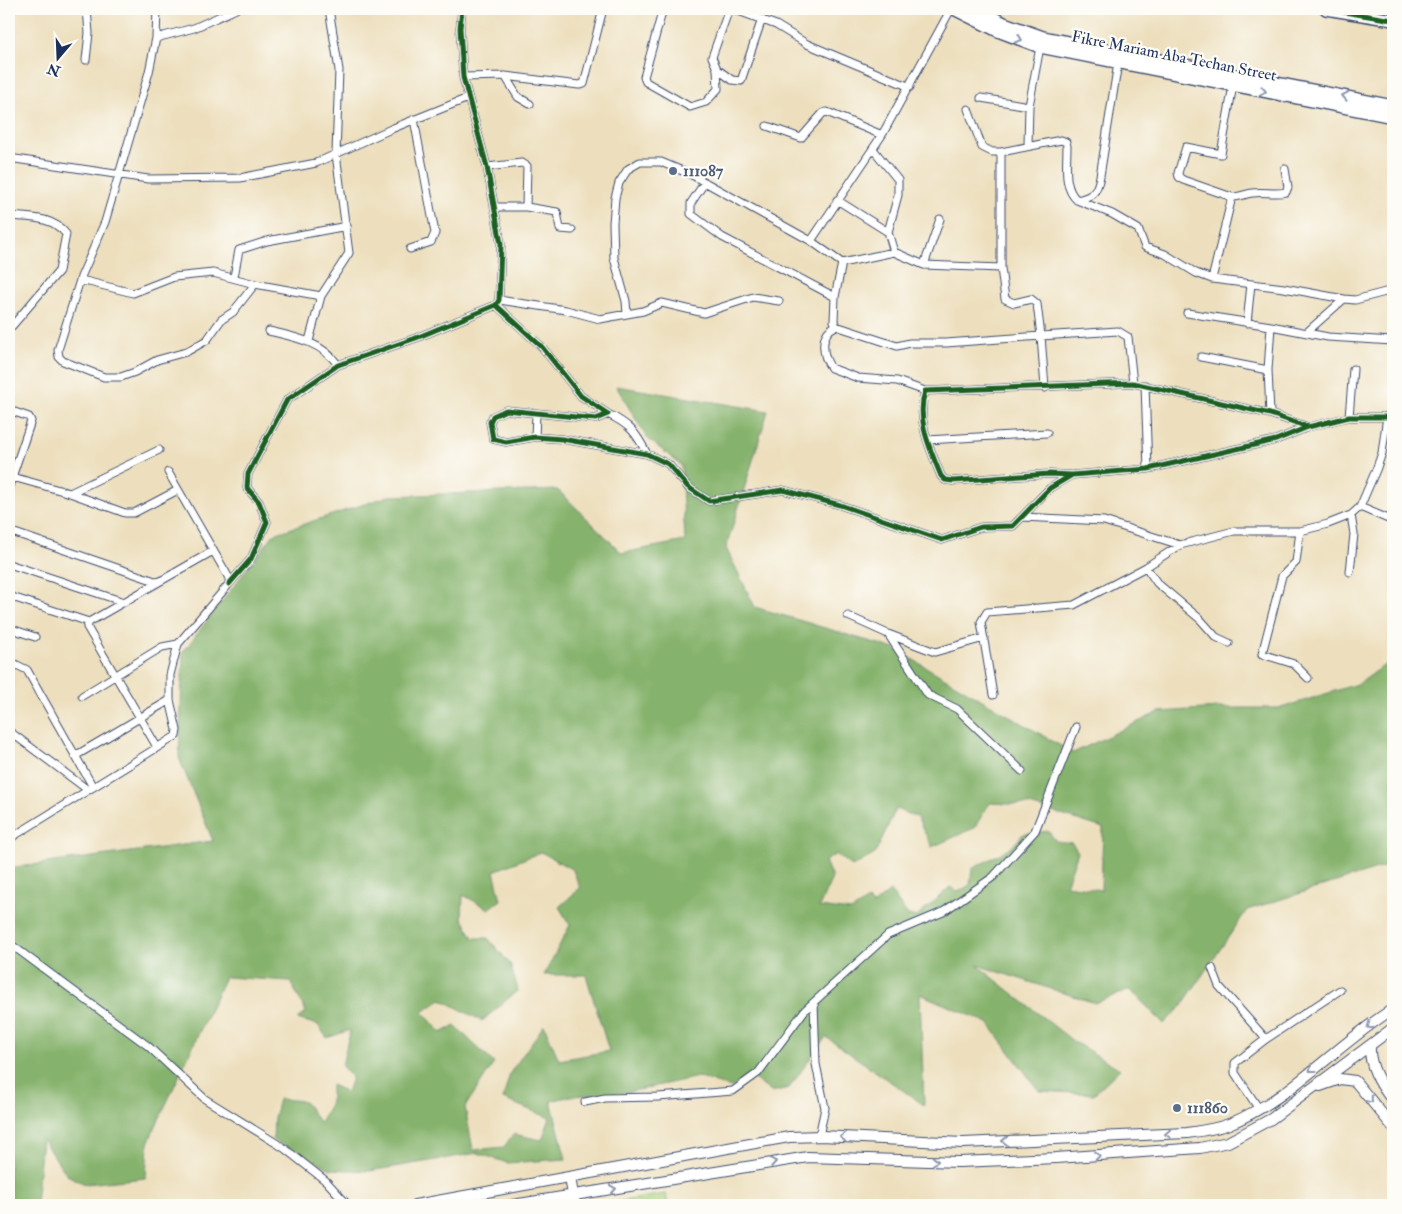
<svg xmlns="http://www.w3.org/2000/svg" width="1402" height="1214" font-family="'IM FELL Double Pica',serif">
<rect width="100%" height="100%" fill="#fdfcf7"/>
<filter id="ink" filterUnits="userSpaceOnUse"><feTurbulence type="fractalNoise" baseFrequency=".02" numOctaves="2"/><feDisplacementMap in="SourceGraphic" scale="10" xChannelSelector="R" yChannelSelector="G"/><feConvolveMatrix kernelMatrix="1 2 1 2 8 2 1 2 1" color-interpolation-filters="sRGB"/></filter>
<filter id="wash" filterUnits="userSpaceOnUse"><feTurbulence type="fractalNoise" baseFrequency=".0096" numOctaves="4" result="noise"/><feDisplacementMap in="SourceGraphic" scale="20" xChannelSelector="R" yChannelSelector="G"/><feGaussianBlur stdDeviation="1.12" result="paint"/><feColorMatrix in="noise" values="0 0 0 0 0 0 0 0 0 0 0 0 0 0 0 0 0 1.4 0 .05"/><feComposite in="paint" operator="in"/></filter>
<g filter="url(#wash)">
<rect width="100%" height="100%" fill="#eddfbd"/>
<path fill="#a7d07c" stroke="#61806d" d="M666 1194 668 1205H598Z"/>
<path fill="#85b26c" stroke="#507065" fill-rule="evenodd" d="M616 386 768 411 726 548 755 607 895 649 1073 753 1159 712 1219 708H1281L1360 683 1393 659V864L1247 910 1180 1008 1164 1024 1130 990 1095 1003 977 965 1074 1042 1120 1069 1094 1094 1039 1091 988 1023 920 994 924 1105 826 1037 789 1088 771 1092 749 1075 731 1088 698 1077 624 1093 571 1096 551 1101 566 1159 507 1163 478 1153 370 1171 331 1169 273 1140 274 1118 279 1099 304 1101 320 1123 331 1102V1085L347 1092 352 1078 342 1066 350 1030 327 1038 318 1025 297 1019 306 1012 290 981 225 977 148 1143 146 1178 85 1184 67 1175 42 1139 36 1205H9V868L213 841 179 758 183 652 274 534 389 496 558 490 622 553 685 541 681 465 647 438ZM990 803 1030 805 1103 828 1101 890 1066 885 1078 852 1072 843 1056 841 1048 831 1023 834 1012 847 972 869 970 885 958 892 950 887 917 917 908 915 890 891 873 905 868 900 851 911 819 907 832 878 825 861 836 854 852 867 875 854 896 809 917 817 932 847 974 828ZM541 852 573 870 580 888 559 907 570 925 544 975H586L609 1051 559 1060 544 1025 510 1073 503 1099 550 1118 542 1140 513 1134 504 1147 473 1150 465 1107 494 1063 455 1026 441 1033 423 1012 441 999 482 1021 518 990 510 964 488 938H473L462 917 463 895 489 909 501 900 494 871Z"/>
</g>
<g filter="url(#ink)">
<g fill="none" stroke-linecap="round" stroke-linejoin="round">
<defs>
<path id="street" d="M157 9 156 38 149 72 105 222 81 277 58 350 59 357 63 361 104 377H121L135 372 157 360 186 352 207 340 221 320 233 312 255 284
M663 9 644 77 646 82 690 107 706 102 718 89 717 69 712 57 729 9
M733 9 776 25 807 44 910 87
M156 38 194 28 236 9
M86 60 89 33 87 9
M717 69 732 80 741 81 762 19
M505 76 518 97 530 104
M463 77 505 76 579 85 584 84 603 9
M981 98 1029 106
M767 126 801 138 823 113 827 112 882 135
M1028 145 1029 106 1040 47
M1001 152 1061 140 1066 142 1067 146C1067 165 1063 188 1077 200 1093 196 1097 193 1100 176L1118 63
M9 158 148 179 240 178 316 163 391 129 468 98
M487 167 522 163 527 166 526 207H495
M705 182 691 203V214L722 237 835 297 842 263
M1232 197C1240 197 1245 194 1252 193 1264 191 1275 195 1286 192L1288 187 1285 169
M837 200 888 232 898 195V180L873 149
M1077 200 1112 214 1138 229 1145 247 1165 254 1196 273 1212 279 1284 288 1344 299
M526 207 557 212 560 229 572 230
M9 216C30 218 52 216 66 234L59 271 12 326 9 323
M940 219 924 265 1001 268V152H992L982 147 968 109
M811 241 882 135 951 9
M410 249 431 242 435 233 414 119
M894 252 924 265
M1001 268 1005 299 1014 303 1031 299 1037 304 1041 336 1118 331 1128 337 1133 383
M234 277 239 250 267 241 347 226
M1212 279 1232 197 1183 180 1179 177 1178 173 1186 147 1221 154 1233 85
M81 280 133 293 174 277 213 273 255 284 321 296
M835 297 834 321 836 326 897 346 910 343H946L1041 336 1045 388
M499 300 566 310 600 319 643 311 662 303 704 313 753 297 779 301
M496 305 542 347 581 396 608 414 596 419 506 410 493 416 490 422 493 439 506 442 535 437 562 439 647 454 668 464 688 487 709 501 783 490 840 505 942 540 981 527 1013 526 1050 488 1072 475
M1187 313 1271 326
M627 314 626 301 614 258 613 223 615 198 619 183 628 169 640 162H661L692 175 811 241 842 263 894 252 888 232
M1247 323 1251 284
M836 326C819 333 822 355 831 368L858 378 897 381 925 391
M269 331C295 337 322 342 338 365
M1307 332 1344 299 1355 300 1393 290
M309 341 321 296 349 253 336 154 339 70 329 9
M1201 357 1268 370
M1145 385 1148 469
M9 410 29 417 31 421 9 486
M608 414C630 425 636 432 647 454
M1270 414 1268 370 1271 326 1328 337 1393 341
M1349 417 1353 369
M1308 427 1276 440 1148 469 1072 475 1049 474 953 481 945 480 941 476C930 449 916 420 925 391L1133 383 1270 414 1308 427 1349 417H1393
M535 437 536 414
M927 440 1047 433
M9 476 70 493 125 513H134L178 490
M70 493 159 450
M1360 507 1393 521
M1022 517 1104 521 1180 545
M9 531 158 582
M1300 531 1296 562 1282 576 1262 654 1294 664 1308 678
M9 564 124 602
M1146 567 1157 583 1200 619 1216 637 1229 643
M1350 572 1354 534 1351 515
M229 584 251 559 267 522 259 502 247 488 248 474 287 400 338 365 416 338 496 305 499 300 501 244 487 167 463 77 460 28 462 9
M9 596 89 622
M848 616 888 634 928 695 957 709 1022 771
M9 628 35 637
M888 634 935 652 984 638
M9 661 27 670 93 787
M993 695 981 622 987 612 1074 605 1146 567 1180 545 1234 531H1300L1328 524 1351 515 1360 507 1376 470 1382 453 1387 416
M82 696 162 647 178 644
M9 731 88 790
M157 747 87 627 89 622 213 551
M75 756 170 700
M9 839 176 736 177 730 170 700V675L178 644 229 584V578L168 472
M9 943 148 1046 205 1099 284 1148 326 1181 348 1205
M1212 968 1219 986 1266 1039
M814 1002 816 1064 825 1108 819 1136
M585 1102 605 1098 658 1097 733 1091 758 1073 805 1010 888 935 943 912 993 877 1035 831 1076 727
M1259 1109 1235 1073V1063L1266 1039 1340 990"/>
<path id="secondary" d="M1370 1047C1369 1066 1381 1086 1393 1101
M1320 1086 1340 1079 1355 1081 1393 1127
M570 1178 575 1205
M415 1205 789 1137 822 1136 963 1143 1187 1133C1201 1131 1216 1129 1229 1124 1291 1099 1337 1044 1393 1009
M513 1205 808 1157 959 1162 1056 1158 1200 1148 1228 1142 1271 1119 1393 1028"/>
<path id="primary" d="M954 9 998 31 1040 47 1393 117
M976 9 1004 23 1043 37 1393 106
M1326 9 1393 20"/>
</defs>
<use href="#street" stroke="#3a496c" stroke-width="9"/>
<use href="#secondary" stroke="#3a496c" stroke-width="12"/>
<use href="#primary" stroke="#3a496c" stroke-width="14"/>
<use href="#street" stroke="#fff" stroke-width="7"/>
<use href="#secondary" stroke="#fff" stroke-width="10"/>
<use href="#primary" stroke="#fff" stroke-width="11"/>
<defs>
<path id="cycleway" d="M1326 9 1393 20
M496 305 542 347 581 396 608 414 596 419 506 410 493 416 490 422 493 439 506 442 535 437 562 439 647 454 668 464 688 487 709 501 783 490 840 505 942 540 981 527 1013 526 1050 488 1072 475
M1308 427 1276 440 1148 469 1072 475 1049 474 953 481 945 480 941 476C930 449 916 420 925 391L1133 383 1270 414 1308 427 1349 417H1393
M229 584 251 559 267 522 259 502 247 488 248 474 287 400 338 365 416 338 496 305 499 300 501 244 487 167 463 77 460 28 462 9"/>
</defs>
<use href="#cycleway" stroke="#fdfcf7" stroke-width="8"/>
<use href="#cycleway" stroke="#1b5e20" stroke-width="5"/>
</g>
<defs><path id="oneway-chevron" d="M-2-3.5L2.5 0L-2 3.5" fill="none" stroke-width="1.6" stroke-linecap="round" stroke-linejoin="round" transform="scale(1.25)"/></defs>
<g stroke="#8d97ae">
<use href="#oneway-chevron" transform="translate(1019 39) rotate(21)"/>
<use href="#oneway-chevron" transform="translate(1263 91) rotate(11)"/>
<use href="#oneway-chevron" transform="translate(1345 96) rotate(-169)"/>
<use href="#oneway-chevron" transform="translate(1370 1026) rotate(144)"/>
<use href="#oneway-chevron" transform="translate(1312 1069) rotate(142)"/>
<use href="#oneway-chevron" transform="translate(1370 1100) rotate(50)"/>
<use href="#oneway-chevron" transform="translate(1168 1134) rotate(177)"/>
<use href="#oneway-chevron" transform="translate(843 1137) rotate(-177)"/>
<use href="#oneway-chevron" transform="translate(1005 1141) rotate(178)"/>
<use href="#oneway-chevron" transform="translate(1097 1156) rotate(-4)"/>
<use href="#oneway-chevron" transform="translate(935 1161) rotate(2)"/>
<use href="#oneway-chevron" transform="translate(773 1162) rotate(-10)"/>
<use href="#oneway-chevron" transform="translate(613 1189) rotate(-9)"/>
</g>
</g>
<g fill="#5c6f8a" stroke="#fdfcf7" stroke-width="2">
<circle cx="673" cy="171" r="5"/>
<circle cx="1177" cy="1108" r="5"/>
</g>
<g text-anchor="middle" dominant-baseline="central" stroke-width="4.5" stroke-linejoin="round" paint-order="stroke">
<g font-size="16" fill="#1b2f5e" stroke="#fdfcf7">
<text transform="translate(1174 56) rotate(11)">Fikre Mariam Aba Techan Street</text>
</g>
<g font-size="16" font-weight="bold" fill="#4e5e75" stroke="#fdfcf7" text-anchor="start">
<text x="683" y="171">111087</text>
<text x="1187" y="1108">111860</text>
</g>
</g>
<rect width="1402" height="1214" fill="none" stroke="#fdfcf7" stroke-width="30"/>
<g transform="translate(58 58) rotate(199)" stroke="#fdfcf7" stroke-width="4" paint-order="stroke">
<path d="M0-4L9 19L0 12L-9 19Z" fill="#1b2f5e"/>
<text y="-8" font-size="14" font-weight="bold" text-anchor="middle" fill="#1b2f5e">N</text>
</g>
</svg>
